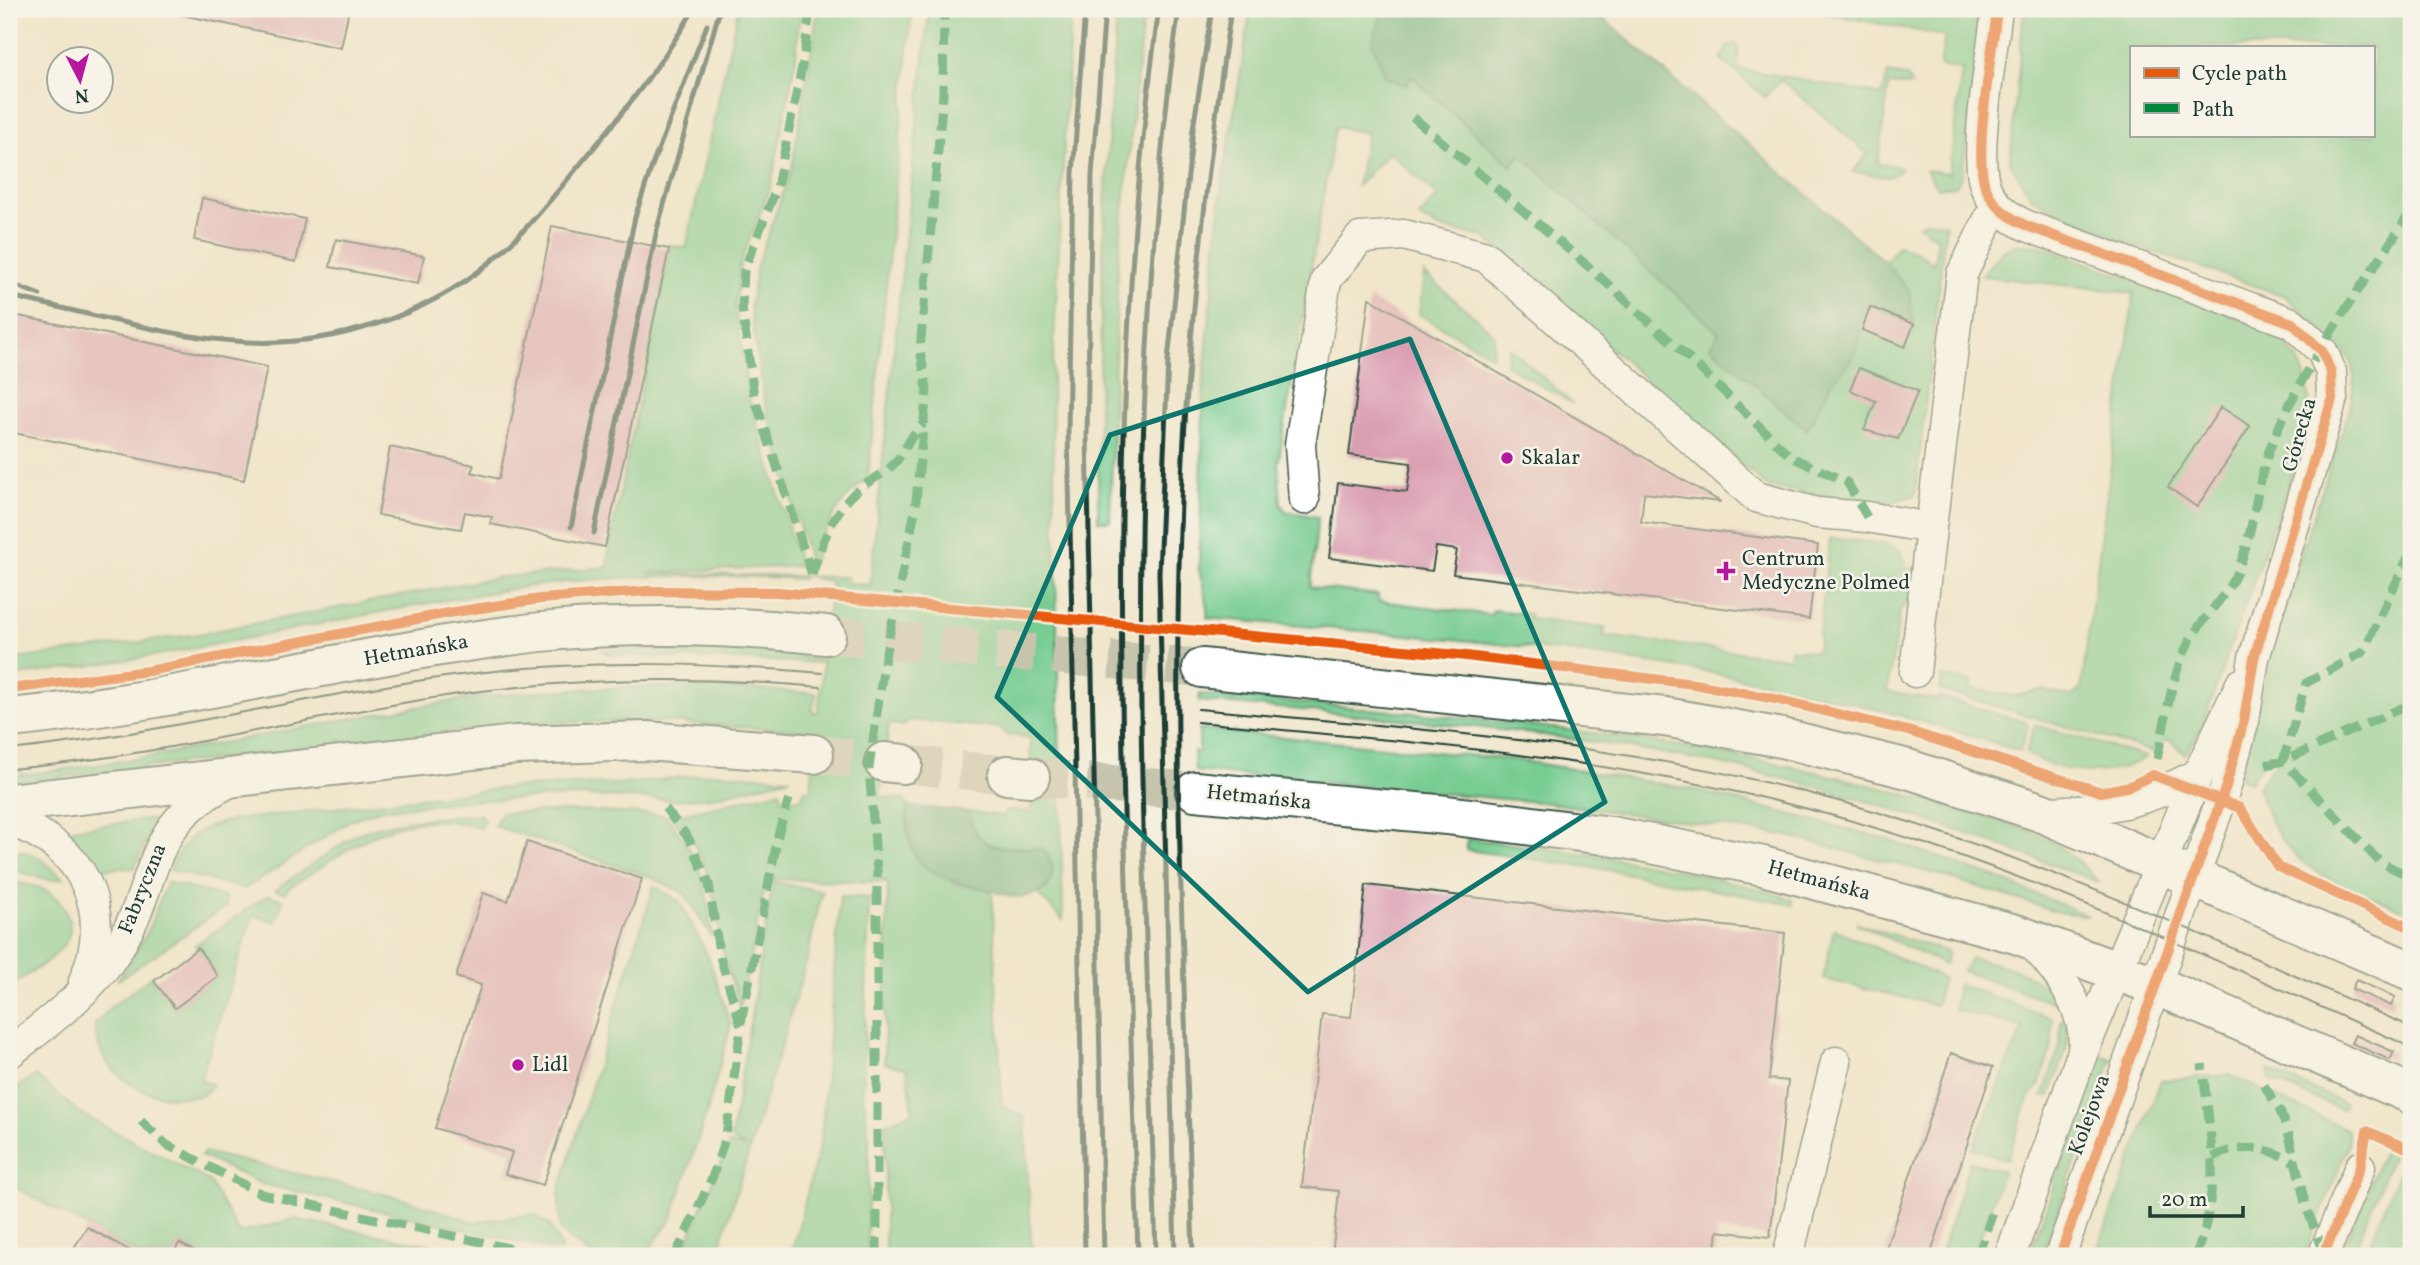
<svg xmlns="http://www.w3.org/2000/svg" width="2420" height="1265" font-family="Vollkorn,serif">
<rect width="100%" height="100%" fill="#f7f3e8"/>
<filter id="ink" filterUnits="userSpaceOnUse"><feTurbulence type="fractalNoise" baseFrequency=".0143" numOctaves="2"/><feDisplacementMap in="SourceGraphic" scale="14" xChannelSelector="R" yChannelSelector="G"/><feConvolveMatrix kernelMatrix="1 2 1 2 8 2 1 2 1" color-interpolation-filters="sRGB"/></filter>
<filter id="wash" filterUnits="userSpaceOnUse"><feTurbulence type="fractalNoise" baseFrequency=".00686" numOctaves="4" result="noise"/><feDisplacementMap in="SourceGraphic" scale="28" xChannelSelector="R" yChannelSelector="G"/><feGaussianBlur stdDeviation="1.57" result="paint"/><feColorMatrix in="noise" values="0 0 0 0 0 0 0 0 0 0 0 0 0 0 0 0 0 1.4 0 .05"/><feComposite in="paint" operator="in"/></filter>
<g filter="url(#wash)">
<rect width="100%" height="100%" fill="#f0e6cb"/>
<path fill="#76cc91" stroke="#4a8462" stroke-width="2" fill-rule="evenodd" d="M738 9H800L796 57 771 185 740 264 735 307 749 397 800 566 646 573 847 577V583L870 585 929 9H1071L1052 381 1063 920 1038 894 1049 886 1019 847C991 849 973 842 970 812L1003 816 1007 810 1031 812 1030 738 1007 735 1000 728 909 720 904 726 889 724 880 797 903 799 908 806 907 820 955 884 992 890 1002 1106 1025 1117 1032 1256H885V1124L913 1112 907 1069 884 1063 888 882 766 879 740 1008C735 990 727 970 723 951 712 895 714 856 668 814L686 813 780 791 782 798 801 799 805 790H811L816 732 666 722H542L9 783V776C169 760 324 718 483 697 594 683 704 686 816 693L812 712 818 713 823 663 609 655 602 650 801 652V657L823 659 831 582 803 575 802 579C713 574 621 574 532 586 357 611 185 658 9 676V660L199 634 494 578 608 567 609 547 671 245 686 248Z
M818 9H912L868 479C837 500 822 533 811 568L764 399 750 307 757 265 792 168Z
M1117 9H1144L1118 262 1110 521H1098C1098 350 1104 180 1117 9Z
M1251 9H1592L1885 262 1898 246 1915 251 1934 264 1938 239 1919 225 1925 221 1946 224 1915 495 1888 504 1773 488 1765 485 1485 237 1439 228 1419 217 1438 196 1389 152 1357 186 1367 133 1335 127 1278 464 1281 504 1285 511 1318 517 1310 587 1378 595V601L1492 615 1493 610 1529 614V619L1605 628 1604 636 1789 658 1790 649 1817 652 1830 538 1885 544 1900 551 1906 567H1917L1910 600 1900 610 1887 692 1938 700 1939 697 2026 722 2028 726 2020 751C1917 718 1813 690 1707 672 1542 644 1374 632 1207 618L1208 607 1199 570 1204 376 1222 185Z
M1802 9H1983L1962 175 1956 186 1937 188 1926 170 1949 173 1962 70 1940 66 1945 36Z
M2024 9H2411V913C2335 880 2283 876 2258 787L2271 769 2275 768 2277 757 2262 763 2250 782 2239 778 2295 570 2350 408 2354 379 2351 359 2285 296 2122 241 2033 199 2010 163ZM2131 47H2373V135H2131Z
M1735 44 1739 50 1737 68 1882 95 1888 73 1907 77 1912 86 1889 84 1878 164 1901 167 1899 172 1888 177 1853 172 1868 154 1781 80 1765 97 1721 59 1728 46Z
M2018 244H2035L2270 330C2305 355 2315 392 2306 434L2201 729 2185 754 2168 739 2153 752 1940 690 1942 677 1971 681 1970 689 2015 696 2041 690 2071 696 2081 689 2134 293 1981 276 2002 251Z
M1424 273 1494 334 1492 356 1419 314Z
M1509 347 1573 404 1506 365Z
M1200 694C1442 716 1686 731 1921 799 1956 809 2022 823 2052 842 2070 853 2085 868 2100 883 1975 835 1851 791 1720 764 1549 729 1373 717 1199 701Z
M2038 726 2147 757C2109 779 2064 776 2026 753L2034 727Z
M1199 729 1517 760 1691 789 1886 839 1994 877 2089 916 2058 912 1947 877 1784 835 1549 803 1195 771 1194 752H1199Z
M715 773 791 778 712 797 675 800 582 796 465 801 379 810 351 820 245 889 170 870C184 837 198 827 233 820L514 787 634 783Z
M582 811 664 815C702 858 706 882 712 937L684 893 648 876 494 826 501 813Z
M480 814 484 820 481 828C398 803 353 848 287 889L285 893 275 890 357 834C396 818 439 818 480 814Z
M151 819 155 822 134 868 101 869 65 830Z
M1467 839C1577 851 1686 866 1792 899L1793 905 1603 869 1466 850Z
M9 848 37 856 64 878 49 880 9 869Z
M9 881C22 884 40 885 51 894 68 906 77 931 62 947 49 963 26 975 9 987Z
M167 882 225 897 226 906 117 981 146 935Z
M773 882 822 891 807 960 717 1256H681L729 1144 745 1147 731 1139Z
M654 886 679 901 708 956 731 1025 707 1112 671 1220 644 1256H592L560 1231 559 1192Z
M268 895 283 900 276 922 253 915 200 1080 213 1084C206 1098 195 1097 181 1097 139 1098 96 1070 95 1024L112 1006 151 977 175 1008 218 976 195 945Z
M840 896 869 898 863 1093 869 1137 867 1256H791L821 1139Z
M1856 923 1948 952 1945 965Z
M1834 929 1943 978 1936 1005 1823 979Z
M1971 958C2008 967 2039 972 2061 1005L1962 971Z
M1958 984 2052 1018V1047L2039 1086 2029 1097 2007 1160 1973 1148 2023 1027 1954 1010Z
M2061 1020 2067 1023V1047L2050 1096H2043L2060 1044Z
M2100 1055 2112 1059 2042 1256H2029Z
M2268 1070 2345 1103 2342 1110 2270 1080Z
M2229 1075 2348 1130 2349 1143 2304 1256H2095L2161 1080Z
M36 1076 81 1114 209 1181 239 1233 295 1219 487 1256H204L179 1243 172 1256H140L9 1184V1092Z
M2385 1147 2395 1149 2352 1256H2339Z
M204 1152 400 1198 475 1222 533 1214 549 1224 562 1248 560 1251 262 1184 201 1156Z
M2406 1154 2411 1156V1256H2365Z
M1970 1162 2003 1171 1974 1256H1940Z"/>
<path fill="#60b07b" stroke="#407658" stroke-width="2" d="M1384 9H1592L1885 262 1909 291 1914 324 1870 308 1852 359 1832 382 1807 430 1710 346 1719 333 1521 155 1511 166 1411 76 1407 86 1385 77 1372 42Z
M908 806 970 812C974 858 1009 845 1043 849 1064 874 1047 898 1016 897 1007 897 998 892 990 890 937 878 901 871 908 806Z"/>
<g id="blocks">
<path fill="#db9fb3" d="M153 9H349L341 48Z
M202 198 305 219 296 262 194 240Z
M552 226 669 249 605 547 490 524 492 517 465 512 461 529 378 515 390 447 474 465 471 472 499 479Z
M336 239 424 256 418 284 330 267Z
M1369 298 1721 502 1644 493 1641 522 1818 545 1809 619 1453 574 1457 550 1436 547 1432 571 1329 558 1338 483 1407 492 1411 463 1349 455Z
M1870 307 1914 324 1905 347 1862 330Z
M9 314 267 367 244 480 9 432Z
M1859 368 1918 391 1898 439 1864 430 1876 401 1850 390Z
M2221 407 2250 426 2197 507 2168 487Z
M527 842 642 879 543 1185 505 1174 512 1152 435 1128 481 985 456 977 483 893 508 901Z
M1366 885 1785 933 1769 1079 1788 1081 1770 1237 1718 1231 1715 1256H1332L1339 1191 1302 1187 1322 1014 1351 1017Z
M198 948 218 976 175 1008 154 981Z
M2356 980 2395 997 2391 1006 2352 989Z
M2355 1035 2394 1052 2390 1060 2351 1043Z
M1951 1053 1993 1067 1930 1256H1902L1885 1251Z
M87 1227 136 1254 69 1256Z
M179 1243 204 1256H172Z"/>
</g>
</g>
<g filter="url(#ink)">
<use href="#blocks" fill-opacity="0" stroke="#3e564b" stroke-width="2"/>
<g fill="none" stroke-linecap="round" stroke-linejoin="round">
<path stroke="#c6c4ad" stroke-width="38" stroke-dasharray="38 19" stroke-linecap="butt" d="M826 635 1202 668
M814 754 884 762
M903 764 1007 775
M1030 777 1195 791"/>
<defs>
<path id="minor" d="M1997 9C1993 50 1973 151 1985 186 1993 206 2008 217 2027 226L2292 323 2322 351 2331 372 2332 399 2254 658 2244 720 2226 786 2060 1256
M1304 499 1300 445 1326 280 1360 238 1404 235 1486 257 1756 497 1817 513 1867 517 1931 528 1962 274 1996 205
M1915 672 1931 528
M2048 812C2109 809 2144 803 2198 774
M9 821C83 844 115 910 84 981
M2023 938C2053 958 2089 1014 2083 1050
M9 1053C46 1024 92 991 117 950 162 878 142 823 234 780
M1788 1256 1836 1062
M2010 1256 2082 1054 2198 774 2241 684
M2323 1256 2360 1167"/>
<path id="major" d="M1202 668 1665 717 1782 738 1908 769 2040 812 2411 971
M9 718C188 701 362 652 541 632 636 622 731 625 826 635
M884 762 903 764
M1007 775 1030 777
M1195 791 1447 815 1611 836 1763 866 2016 934 2157 986 2411 1094
M9 803 516 745 646 741 814 754"/>
</defs>
<use href="#minor" stroke="#3e564b" stroke-width="33"/>
<use href="#major" stroke="#3e564b" stroke-width="42"/>
<use href="#minor" stroke="#fff" stroke-width="30"/>
<use href="#major" stroke="#fff" stroke-width="38"/>
<path stroke="#1f3d34" stroke-width="2" d="M1198 709C1397 727 1595 740 1789 788 2006 841 2207 938 2411 1027
M1197 722C1415 742 1633 759 1845 819 2040 874 2225 966 2411 1047
M9 750C172 733 331 688 495 671 605 659 712 664 822 673
M9 769C158 757 304 717 452 695 575 677 696 676 821 687"/>
<path stroke="#1f3d34" stroke-width="5" d="M9 283 40 295
M9 296C85 312 170 338 248 342 332 346 424 317 489 263 524 234 553 197 582 162 623 113 662 64 694 9
M571 527 635 217 653 163 707 25
M594 533 657 229 720 9
M1085 1256 1068 431 1073 174 1085 9
M1104 1256 1087 435 1092 175 1105 9
M1138 1256C1126 840 1099 422 1159 9
M1156 1256C1144 840 1119 423 1179 9
M1175 1256 1159 573 1168 360 1193 129 1212 9
M1193 1256C1186 1005 1171 753 1181 502 1187 337 1207 173 1231 9"/>
<path stroke="#00873e" stroke-width="9" stroke-dasharray="18 9" stroke-linecap="butt" d="M810 9 804 57 777 187 744 270 742 307 754 396 812 575
M1413 117 1589 267 1691 360 1791 457 1847 482 1867 517
M2411 551 2363 652 2306 683 2283 761 2380 862 2411 877
M812 575C821 544 833 511 859 489 870 480 885 474 895 463 906 450 910 435 924 423
M2157 759C2166 720 2170 679 2189 642 2203 617 2226 597 2237 572 2255 531 2255 485 2272 443 2306 360 2363 286 2411 211
M2266 765 2283 761 2411 704
M665 808 689 839 709 884 719 953 741 1026 726 1136 712 1178 675 1256
M741 1023 779 831 789 799
M2264 1085 2280 1111 2289 1135 2306 1207 2324 1252
M141 1121 167 1145 262 1194 545 1256
M2213 1157C2243 1143 2266 1146 2296 1163
M877 1256V871L869 768 885 657 915 511 927 389 920 350 943 94 944 9
M1978 1256 1994 1208
M2195 1256C2223 1191 2210 1132 2202 1064"/>
<defs>
<path id="cycleway" d="M1997 9C1993 50 1973 151 1985 186 1993 206 2008 217 2027 226L2292 323 2322 351 2331 372 2332 399 2254 658 2244 720 2226 786 2060 1256
M9 689 148 671 448 613 540 599 648 591 778 592 1458 655 1694 684 1771 698 1908 731 2101 792 2130 786 2153 775 2240 808 2278 867 2411 928
M2323 1256 2360 1167 2367 1131 2411 1150"/>
</defs>
<use href="#cycleway" stroke="#f7f3e8" stroke-width="15"/>
<use href="#cycleway" stroke="#e8590c" stroke-width="10"/>
</g>
</g>
<path d="M0 0H2420V1265H0ZM1410 339 1605 802 1308 992 997 697 1110 435Z" fill="#f0e6cb" fill-opacity=".55" fill-rule="evenodd"/>
<path fill="none" stroke="#0f766e" stroke-width="5" stroke-linejoin="round" d="M1410 339 1605 802 1308 992 997 697 1110 435Z"/>
<g fill="#b5179e" stroke="#f7f3e8" stroke-width="2.5">
<circle cx="1507" cy="458" r="7"/>
<path d="M1722.5 560.5h7v7h7v7h-7v7h-7v-7h-7v-7h7z"/>
<circle cx="518" cy="1065" r="7"/>
</g>
<g text-anchor="middle" dominant-baseline="central" stroke-width="5" stroke-linejoin="round" paint-order="stroke">
<g font-size="21" fill="#1f3d34" stroke="#f7f3e8">
<text transform="translate(2300 435) rotate(-74)">Górecka</text>
<text transform="translate(416 651) rotate(-10)">Hetmańska</text>
<text transform="translate(1259 798) rotate(6)">Hetmańska</text>
<text transform="translate(1819 881) rotate(15)">Hetmańska</text>
<text transform="translate(143 889) rotate(-68)">Fabryczna</text>
<text transform="translate(2090 1115) rotate(-70)">Kolejowa</text>
</g>
<g font-size="21" fill="#1f3d34" stroke="#f7f3e8" text-anchor="start">
<text x="1521" y="458">Skalar</text>
<text x="1742" y="559">Centrum<tspan x="1742" dy="24">Medyczne Polmed</tspan></text>
<text x="532" y="1065">Lidl</text>
</g>
</g>
<rect width="2420" height="1265" fill="none" stroke="#f7f3e8" stroke-width="35"/>
<rect x="2130" y="46" width="245" height="91" fill="#f7f3e8" stroke="#a1aaa0" stroke-width="2"/>
<rect x="2144" y="68" width="35" height="10" fill="#e8590c" stroke="#a1aaa0" stroke-width="2"/>
<text x="2192" y="80" font-size="21" fill="#1f3d34">Cycle path</text>
<rect x="2144" y="103" width="35" height="10" fill="#00873e" stroke="#a1aaa0" stroke-width="2"/>
<text x="2192" y="116" font-size="21" fill="#1f3d34">Path</text>
<g transform="translate(80 80) rotate(174)"><circle r="33" fill="#f7f3e8" stroke="#a1aaa0" stroke-width="2"/>
<path d="M0-5L12 26L0 18L-12 26Z" fill="#b5179e"/>
<text y="-10" font-size="19" font-weight="bold" text-anchor="middle" fill="#1f3d34">N</text>
</g>
<path d="M2150 1206v10h93v-10" fill="none" stroke="#1f3d34" stroke-width="3.5"/>
<text x="2161" y="1206" font-size="21" fill="#1f3d34" stroke="#f7f3e8" stroke-width="5" paint-order="stroke">20 m</text>
</svg>
